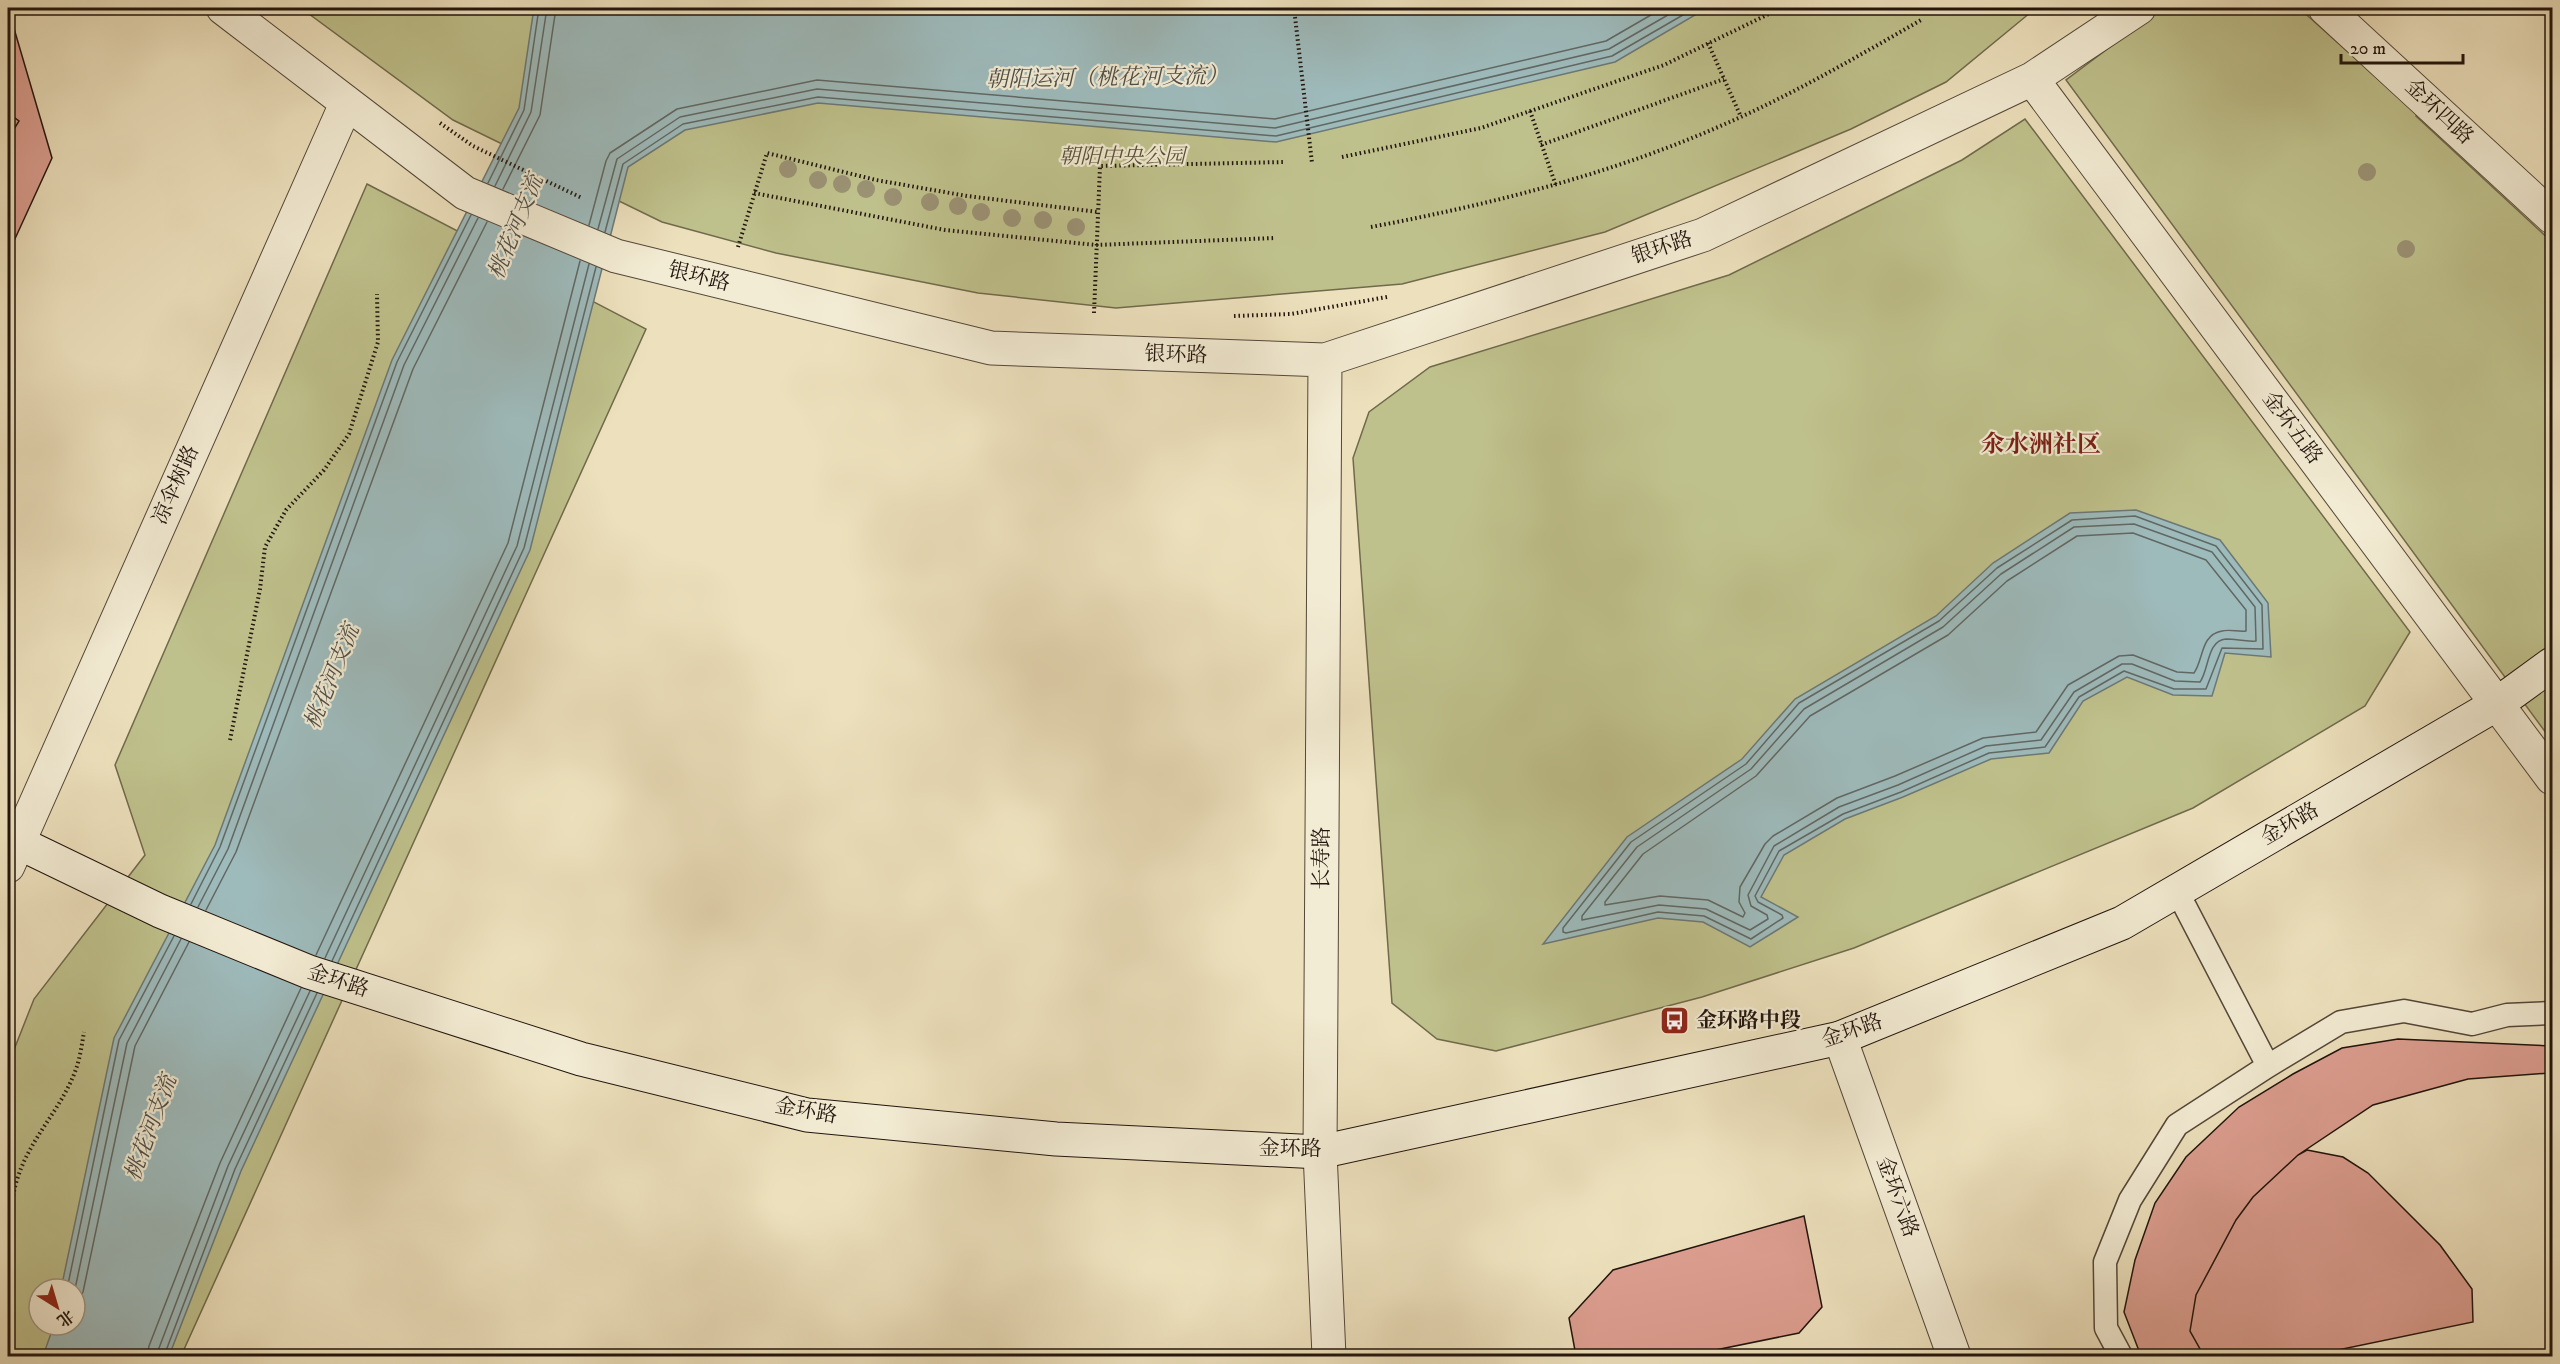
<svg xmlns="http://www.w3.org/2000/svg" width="2560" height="1364" font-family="'IM FELL DW Pica','Noto Serif SC',serif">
<rect width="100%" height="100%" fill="#ede1bd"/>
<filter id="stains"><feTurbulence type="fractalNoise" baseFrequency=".00333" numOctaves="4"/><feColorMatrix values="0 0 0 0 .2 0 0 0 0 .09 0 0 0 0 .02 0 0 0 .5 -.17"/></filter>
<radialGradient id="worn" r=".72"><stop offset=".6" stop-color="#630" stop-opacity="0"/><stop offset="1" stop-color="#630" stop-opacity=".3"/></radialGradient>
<path fill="#bfc18c" stroke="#706a4c" stroke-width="1.5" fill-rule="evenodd" d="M301 8H2036L1946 82 1851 129 1605 232 1402 284 1116 308 978 293 776 253 662 222 453 120Z
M2162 8H2299L2417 114 2416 116 2552 242V741L2066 80Z
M2025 119 2410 632 2365 706 2193 808 1854 948 1702 997 1496 1051 1437 1039 1392 1003 1353 458 1369 412 1430 367 1729 275 1962 160Z
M367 184 646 329 181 1356H8V1065L34 999 145 855 115 765ZM39 1289H75V1325H39Z"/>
<path fill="#9ebbbc" stroke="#6c7876" stroke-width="1.5" d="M534 8H1707L1615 62 1276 142 818 103 685 130 628 167 530 550 241 1171 169 1356H43L54 1325H75V1289H61L114 1038 215 845 392 360 519 108Z
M2136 510 2220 540 2268 603 2271 657 2225 653 2212 696 2173 695 2127 677 2083 701 2049 753 1991 759 1903 797 1845 819 1784 855 1761 897 1798 917 1750 947 1703 922 1658 918 1543 944 1627 837 1742 759 1795 699 1936 616 1993 563 2070 513Z"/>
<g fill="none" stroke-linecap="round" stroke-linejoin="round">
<path stroke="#606864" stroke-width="1.5" d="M488 183 524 110 539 8
M495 186 531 112 547 8
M503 189 540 115 556 8
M589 225 606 161 610 153 677 109 817 80 1275 119 1606 41 1663 8
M598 229 617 159 680 117 817 89 1275 128 1609 49 1680 8
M605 232 623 164 683 124 818 97 1276 136 1612 56 1695 8
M2135 516 2216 546 2262 605 2263 649 2222 648 2206 689H2174L2124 671 2079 697 2045 747 1989 753 1901 792 1843 814 1779 851 1755 896 1758 902 1782 915 1783 918 1751 939 1704 916 1658 912 1566 933 1563 932V928L1631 842 1746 764 1799 703 1939 621 1997 568 2072 520Z
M2134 524 2212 552 2255 607 2256 641C2246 642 2236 639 2226 639 2207 640 2209 670 2200 682L2175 681 2132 664H2122L2074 692 2041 740 1986 746 1898 785 1839 807 1774 846 1748 895 1751 906 1767 915 1768 919 1750 930 1706 909 1659 905 1582 920V916L1637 847 1751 769 1804 709 1943 627 2001 574 2074 527Z
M2133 533 2206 560 2246 610V631C2238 632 2230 629 2222 631 2200 635 2204 659 2194 673L2177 672 2133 655 2119 656 2068 685 2036 732 1983 738 1895 776 1837 798 1773 836 1765 844 1740 887 1739 902 1745 913 1743 917 1708 900 1660 896 1605 905V902L1643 854 1756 776 1810 716 1948 635 2007 581 2077 536Z
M191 904 220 847 397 362 471 215
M198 907 228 849 404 365 478 218
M206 910 236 852 413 369 487 222
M316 955 508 543 580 261
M325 958 517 546 589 264
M332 961 524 548 596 267
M67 1289 119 1040 174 936
M75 1289 127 1043 181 939
M75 1306 83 1292 135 1046 189 942
M147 1356 149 1346 220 1163 301 988
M156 1356 228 1166 310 991
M164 1356 235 1169 317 993"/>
</g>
<path fill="#dc9e90" stroke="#21140d" stroke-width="1.5" d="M8 8 52 158 8 254Z
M8 113 19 121 8 139Z
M2398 1039 2552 1046V1063L2550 1073 2468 1079 2373 1105 2298 1155 2253 1197 2236 1220 2196 1295 2190 1331 2204 1356H2141L2124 1312 2135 1260 2155 1203 2186 1157 2239 1107 2293 1074 2342 1048Z
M2307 1150 2343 1157 2368 1173 2440 1245 2472 1289 2473 1322 2309 1356H2204L2190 1331 2196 1295 2236 1220 2253 1197 2298 1155Z
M1804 1216 1822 1307 1799 1333 1686 1356H1576L1569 1318 1613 1270Z"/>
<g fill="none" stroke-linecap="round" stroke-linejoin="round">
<defs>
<path id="lane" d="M2177 891 2268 1066 2341 1022 2404 1011 2472 1024 2507 1015 2552 1013
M2121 1356 2106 1328 2105 1262 2130 1200 2177 1125 2268 1066"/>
<path id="street" d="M223 8 465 193 616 256 991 348 1325 360 1703 235 2032 79 2139 8
M2325 8 2552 217
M2032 79 2552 778
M1325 360 1320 1152 1329 1356
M8 866 346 104
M1840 1038 1954 1356"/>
<path id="secondary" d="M8 835 17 842 160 911 309 972 581 1059 807 1115 1056 1139 1320 1152 1840 1038 2122 923 2497 704 2552 664"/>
</defs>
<use href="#lane" stroke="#544739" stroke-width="25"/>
<use href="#street" stroke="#544739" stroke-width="35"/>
<use href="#secondary" stroke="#21140d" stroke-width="35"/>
<path stroke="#21140d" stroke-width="4" stroke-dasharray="1.5 3" stroke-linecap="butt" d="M1294 8 1312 163
M1708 43 1741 117
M1530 111 1556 186
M440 123 473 146 582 198
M1541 145 1724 79
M1342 157 1481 128 1664 65 1781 8
M754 193 945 230 1096 245 1275 238
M1371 227C1492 204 1612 174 1725 124 1794 94 1858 56 1923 19
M738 247 767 153 876 180 967 196 1098 212
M1094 313 1100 166 1285 162
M1234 316 1291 314 1387 297
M230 740 260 589 265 547 286 510 324 470 349 434 378 342 377 294
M8 1245C10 1220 11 1194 20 1171 34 1134 63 1106 76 1069 80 1058 82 1044 84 1032"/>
<use href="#lane" stroke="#f3ecd4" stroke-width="22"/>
<use href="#street" stroke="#f3ecd4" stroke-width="33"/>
<use href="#secondary" stroke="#f3ecd4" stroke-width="33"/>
</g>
<g fill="#9b9274">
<circle cx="788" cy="169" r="9"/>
<circle cx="2367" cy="172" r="9"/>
<circle cx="818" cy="180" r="9"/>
<circle cx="842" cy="184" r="9"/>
<circle cx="866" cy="189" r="9"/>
<circle cx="893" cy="197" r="9"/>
<circle cx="930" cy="202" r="9"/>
<circle cx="958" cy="206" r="9"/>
<circle cx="981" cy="212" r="9"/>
<circle cx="1012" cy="218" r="9"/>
<circle cx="1043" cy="220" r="9"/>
<circle cx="1076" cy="227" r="9"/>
<circle cx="2406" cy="249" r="9"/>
</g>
<defs>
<symbol id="bus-square" viewBox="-11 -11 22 22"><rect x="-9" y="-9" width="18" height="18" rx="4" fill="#8f2418" stroke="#f3ecd4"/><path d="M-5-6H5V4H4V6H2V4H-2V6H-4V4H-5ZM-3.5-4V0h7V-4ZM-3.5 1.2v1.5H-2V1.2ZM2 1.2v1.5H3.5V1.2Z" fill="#fff"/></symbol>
</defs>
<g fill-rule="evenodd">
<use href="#bus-square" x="1658" y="1004" width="33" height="33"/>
</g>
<g text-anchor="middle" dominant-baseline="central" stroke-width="4.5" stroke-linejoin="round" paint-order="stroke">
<g font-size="21" fill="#21140d" stroke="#f3ecd4">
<text transform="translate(2439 112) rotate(43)">金环四路</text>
<text transform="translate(1662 248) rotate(-18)">银环路</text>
<text transform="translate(699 277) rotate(14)">银环路</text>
<text transform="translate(1176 355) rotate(2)">银环路</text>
<text transform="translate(2292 428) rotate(53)">金环五路</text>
<text transform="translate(176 485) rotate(-66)">凉伞树路</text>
<text transform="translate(2290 824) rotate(-30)">金环路</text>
<text transform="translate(1322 858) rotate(-90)">长寿路</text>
<text transform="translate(338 981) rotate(18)">金环路</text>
<text transform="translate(1852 1031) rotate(-19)">金环路</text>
<text transform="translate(806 1111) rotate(10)">金环路</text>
<text transform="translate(1290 1149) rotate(1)">金环路</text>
<text transform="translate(1897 1197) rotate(70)">金环六路</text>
</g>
<g font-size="21" font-style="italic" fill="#585139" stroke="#f3ecd4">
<text x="1122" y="157">朝阳中央公园</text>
</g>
<g font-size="21" font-weight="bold" fill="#21140d" stroke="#f3ecd4" text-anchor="start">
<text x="1696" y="1021">金环路中段</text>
</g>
<g font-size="22" font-style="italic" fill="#4d4e4a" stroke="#f3ecd4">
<text transform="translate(1107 78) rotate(-1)">朝阳运河（桃花河支流）</text>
<text transform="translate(516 227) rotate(-68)">桃花河支流</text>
<text transform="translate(332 677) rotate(-68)">桃花河支流</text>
<text transform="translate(151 1128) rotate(-70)">桃花河支流</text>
</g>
<g font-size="24" font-weight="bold" fill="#7a1f14" stroke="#f3ecd4">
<text x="2041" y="445">氽水洲社区</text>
</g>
</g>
<rect width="2560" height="1364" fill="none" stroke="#ede1bd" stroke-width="30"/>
<rect x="9" y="9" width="2542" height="1346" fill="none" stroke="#21140d" stroke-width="3"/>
<rect x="15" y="15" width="2530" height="1334" fill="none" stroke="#21140d" stroke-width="1.5"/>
<g transform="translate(57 1307) rotate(143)"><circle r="28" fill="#f3ecd4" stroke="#9f9684" stroke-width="1.5"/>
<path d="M0-4.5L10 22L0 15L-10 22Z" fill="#8f2418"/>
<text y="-9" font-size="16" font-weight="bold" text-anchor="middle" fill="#21140d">北</text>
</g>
<path d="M2341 54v9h122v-9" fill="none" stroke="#21140d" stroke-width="3"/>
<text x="2350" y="54" font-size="18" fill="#21140d" stroke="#f3ecd4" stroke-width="4.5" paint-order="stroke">20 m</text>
<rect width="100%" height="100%" filter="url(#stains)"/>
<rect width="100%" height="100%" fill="url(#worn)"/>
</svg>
